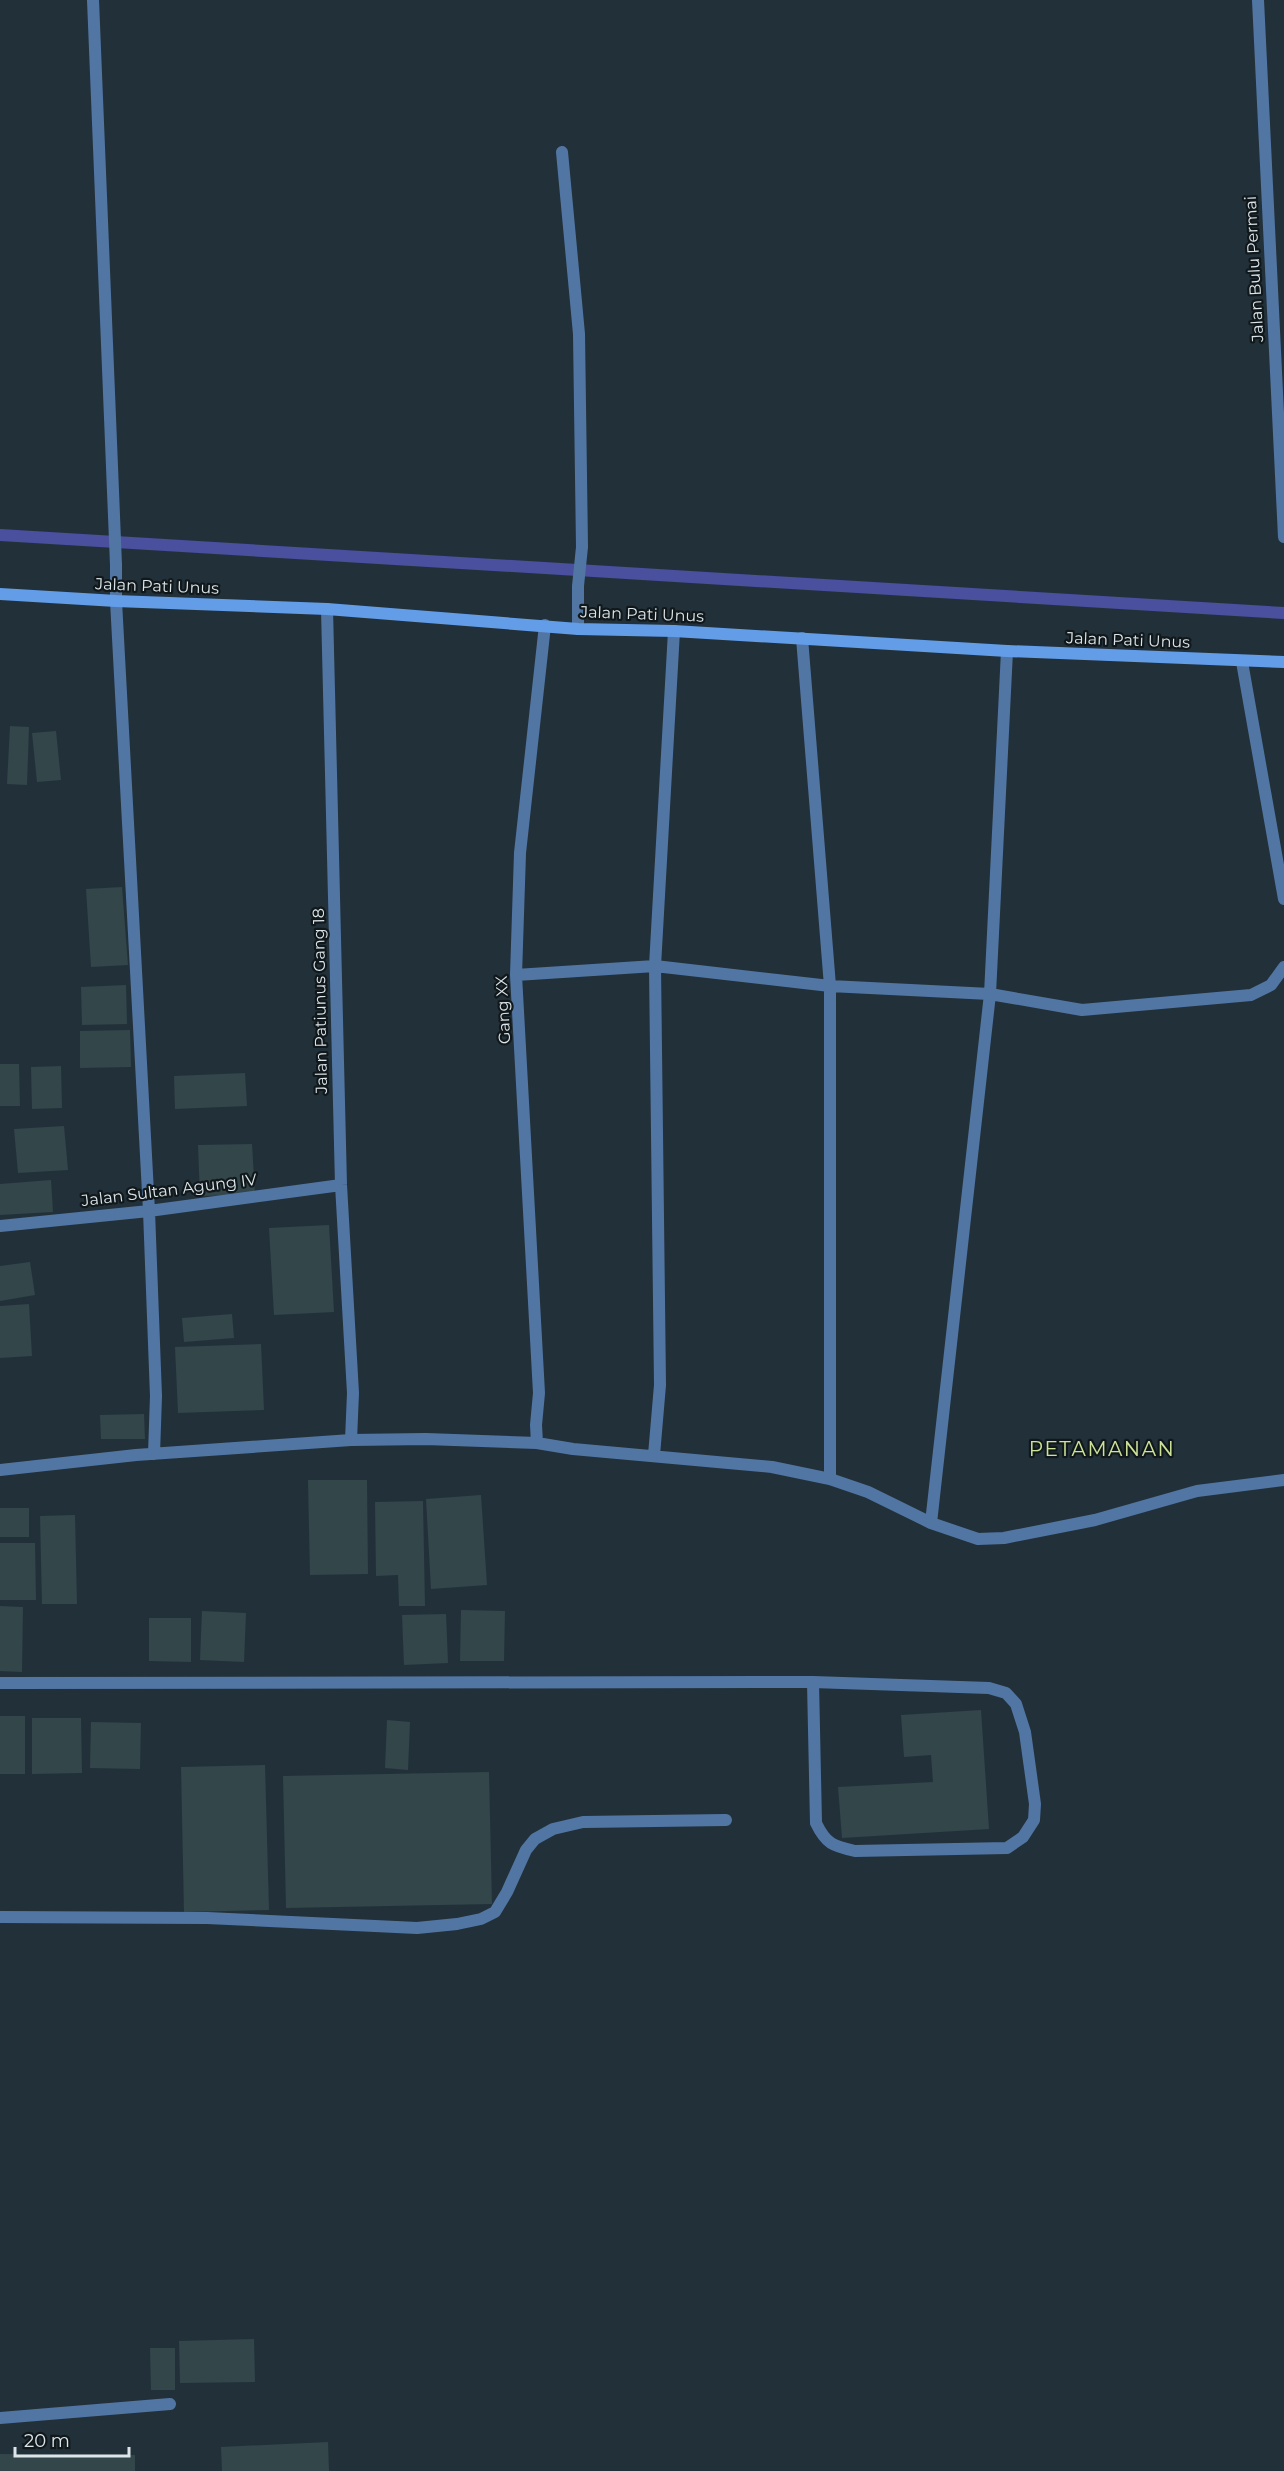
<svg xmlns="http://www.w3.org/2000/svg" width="1284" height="2471" font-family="Montserrat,sans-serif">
<rect width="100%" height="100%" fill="#223139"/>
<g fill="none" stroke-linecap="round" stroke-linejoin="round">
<path stroke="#4a4f9e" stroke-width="12" d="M0 535 1284 613"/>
</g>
<path fill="#33464a" d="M10 726 29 727 27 785 7 784Z
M56 731 61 780 37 782 32 733Z
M122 887 128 965 91 967 86 889Z
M126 985 127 1024 82 1025 81 987Z
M130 1030 131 1067 80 1068V1031Z
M0 1064H19L20 1106H0Z
M61 1066 62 1108 32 1109 31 1067Z
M245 1073 247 1106 175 1109 174 1076Z
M64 1126 68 1170 18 1173 14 1129Z
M252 1144 255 1195 200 1196 198 1145Z
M51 1180 53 1212 0 1215V1184Z
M329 1225 334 1312 274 1315 269 1228Z
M30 1262 35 1295 0 1301V1266Z
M29 1304 32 1356 0 1358V1306Z
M232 1314 234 1338 184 1342 182 1318Z
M261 1344 264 1410 178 1413 175 1347Z
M144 1414 145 1439H101L100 1415Z
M308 1480H367L368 1574 310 1575Z
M481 1495 487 1585 431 1589 426 1499Z
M423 1501 425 1606H399L398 1575 376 1576 375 1502Z
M0 1508H29V1537H0Z
M75 1515 77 1604H42L40 1516Z
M0 1543H35L36 1600H0Z
M0 1606 23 1607 22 1672 0 1671Z
M461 1610 505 1611 504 1661H460Z
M202 1611 246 1613 244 1662 200 1660Z
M446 1614 448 1663 404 1665 402 1615Z
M149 1618H191V1662L149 1661Z
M981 1710 989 1829 842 1838 838 1787 933 1782 931 1755 904 1757 901 1715Z
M0 1716H25V1774H0Z
M32 1718H81L82 1773 32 1774Z
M387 1720 410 1722 408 1770 385 1768Z
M91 1722 141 1723 140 1769 90 1768Z
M265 1765 269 1910 184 1912 181 1767Z
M489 1772 492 1904 286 1908 283 1776Z
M254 2339 255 2382 180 2383 179 2341Z
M150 2348H175V2390H151Z
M328 2442 329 2471H222L221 2447Z
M0 2454 135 2455V2471H0Z"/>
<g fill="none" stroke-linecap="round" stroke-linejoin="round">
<path stroke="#5276a4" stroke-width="12" d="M93 0 116 565
M0 1917 207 1918 417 1928 457 1924 481 1919 495 1912 507 1892 526 1850 535 1839 553 1829 583 1822 726 1820"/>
<path stroke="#5276a4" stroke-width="12" d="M1258 0 1284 537
M562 152 579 334 582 547 578 586V629
M116 565V601L149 1211 156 1396 154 1454
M327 609 341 1185 353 1393 351 1440
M802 638 830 986V1479
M1242 662 1284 899
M516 975 655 966 830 986 990 994 1082 1010 1251 995 1271 985 1284 967
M0 1226 149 1211 341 1185
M537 1443 536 1425 539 1393 516 975 520 853 545 625
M654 1455 660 1385 655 966 674 631
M0 1470 136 1455 351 1440 426 1439 537 1443 573 1449 772 1467 830 1479 868 1492 931 1523 978 1539 1004 1538 1095 1520 1197 1491 1284 1480
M931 1523 990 994 1007 651
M0 1683 813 1682 989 1688 1006 1693 1016 1704 1025 1732 1035 1804 1034 1820 1023 1837 1007 1848 855 1851C833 1846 826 1844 816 1823L813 1682
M0 2418 170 2404"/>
<path stroke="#639de8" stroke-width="12" d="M0 594 116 601 327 609 578 629 674 631 1007 651 1284 662"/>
</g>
<g text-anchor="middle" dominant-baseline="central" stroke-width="4.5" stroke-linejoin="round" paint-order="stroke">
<g font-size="16" fill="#dce5ea" stroke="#11181b">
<text transform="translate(1254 269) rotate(-93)">Jalan Bulu Permai</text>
<text transform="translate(157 586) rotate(2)">Jalan Pati Unus</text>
<text transform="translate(642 614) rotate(2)">Jalan Pati Unus</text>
<text transform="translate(1128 640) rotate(2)">Jalan Pati Unus</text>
<text transform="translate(320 1001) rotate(-91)">Jalan Patiunus Gang 18</text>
<text transform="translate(503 1010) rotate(-93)">Gang XX</text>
<text transform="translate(169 1190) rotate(-7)">Jalan Sultan Agung IV</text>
</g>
<g font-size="20" letter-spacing="1.5" fill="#cde398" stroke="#11181b">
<text x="1102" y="1449">PETAMANAN</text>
</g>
</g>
<path d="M15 2447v9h114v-9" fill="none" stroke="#dce5ea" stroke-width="3"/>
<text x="24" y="2447" font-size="18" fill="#dce5ea" stroke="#11181b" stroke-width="4.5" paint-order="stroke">20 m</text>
</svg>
